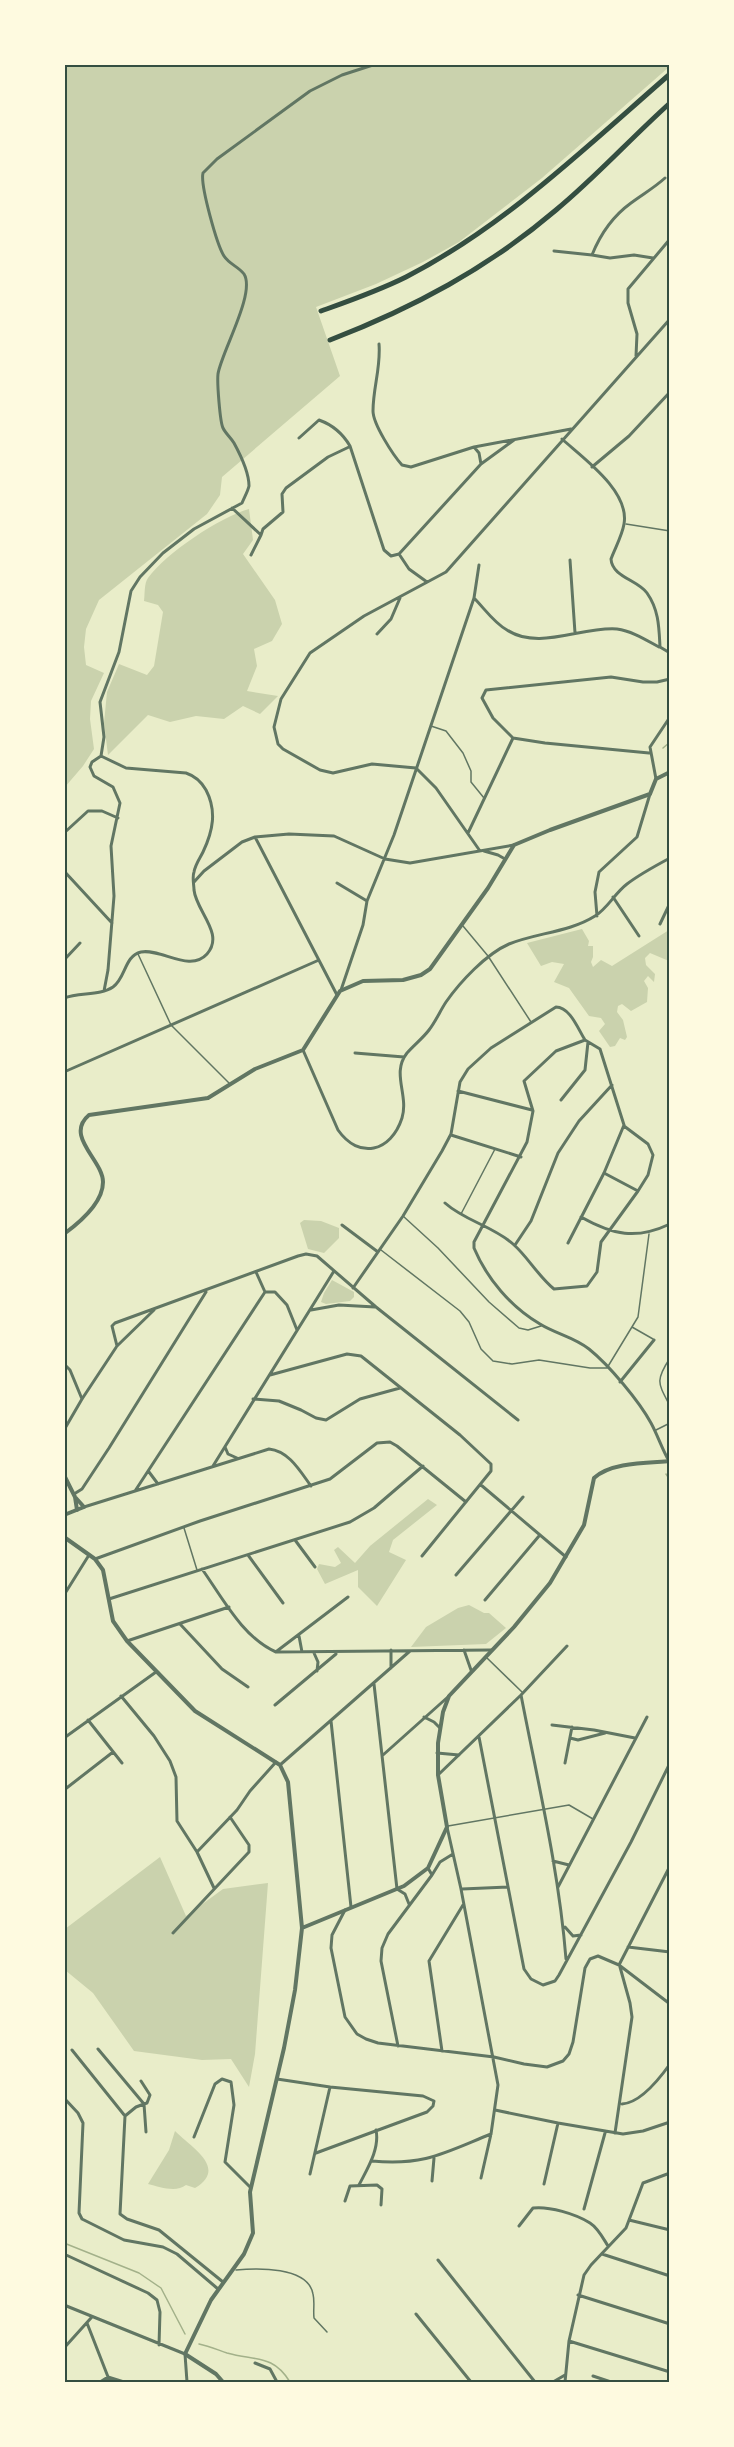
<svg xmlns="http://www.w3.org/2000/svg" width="734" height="2447" font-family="Poppins,sans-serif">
<rect width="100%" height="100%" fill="#e9edc9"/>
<path fill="#cad2ad" d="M65 65H669V67L542 178 459 242 423 262 376 284 316 307 340 376 222 477 220 495 207 514 99 600 86 629 84 647 86 665 104 673 91 701 90 719 94 749 83 766 65 787Z
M249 509 253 540 243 554 275 600 282 624 272 641 254 649 257 666 247 691 278 696 260 714 243 706 224 719 196 716 170 722 148 715 108 755 104 723 107 692 119 664 147 675 154 666 163 612 158 605 144 601C145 594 144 583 148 578 166 553 220 517 249 509Z
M582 929 589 941 588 946H593V957L591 962 593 967 601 960 612 966 669 930V961L650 953 645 958 646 965 655 974 654 982 648 976 644 981 648 988 647 1002 631 1011 622 1004 618 1006 617 1012 623 1020 627 1037 625 1040 620 1038 615 1046 610 1047 599 1031 605 1024 601 1018 589 1016 569 988 554 982 564 964 552 962 541 966 527 943Z
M304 1220 321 1221 339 1228V1238L324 1253 308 1249 300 1223Z
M332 1280 354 1292V1297L350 1301 326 1304 321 1302 324 1293Z
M428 1499 437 1505 393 1540 389 1552 406 1560 377 1606 358 1587V1570L325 1584 317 1569 319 1564 335 1567 341 1563 334 1550 338 1547 355 1563 370 1546Z
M469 1605 484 1613H489L506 1628 486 1644 411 1647 426 1627 458 1608Z
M160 1857 186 1916 223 1889 268 1883 255 2054 249 2087 231 2059 202 2060 134 2051 93 1993 65 1970V1929Z
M175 2131C192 2148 228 2168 195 2188L186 2185C176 2193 160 2187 148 2184L169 2150Z"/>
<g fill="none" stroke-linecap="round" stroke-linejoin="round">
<path stroke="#a3b18a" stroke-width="1.5" d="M663 748 670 742
M666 1474 670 1480
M64 2243 139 2273 161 2288 185 2334
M199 2344C209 2346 218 2350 227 2353 255 2361 273 2354 290 2382"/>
<path stroke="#617663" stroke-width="1.5" d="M626 524 670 531
M431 726 446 731 463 753 471 771V782L484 798
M463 926 488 956 531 1022
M138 954 171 1025 229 1083
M461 1214 495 1149
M403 1216 438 1248 489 1302 519 1328 528 1330 541 1326
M381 1250 460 1311 469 1322 481 1349 493 1361 512 1364 539 1360 590 1368H607L638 1317 649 1234
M632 1327 653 1339
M670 1358C655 1381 658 1383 670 1406
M656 1430 670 1423
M184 1528 197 1570
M487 1658 522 1692
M448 1826 569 1805 593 1819
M236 2270C256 2268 308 2266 313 2294 315 2302 313 2310 314 2318L327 2332"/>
<path stroke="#617663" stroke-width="3" d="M554 251 592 255C600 235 613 216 631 203 643 194 654 188 665 178
M592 255 610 258 634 255 653 258
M379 344C381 367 373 388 373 411 373 424 393 455 402 465L411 467 474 447 571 429
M636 356 637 334 628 303V289L670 239
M299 438 319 420C333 425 343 434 350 446L384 550 391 556 399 554 481 464 514 440
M562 439C583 458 630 491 624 524 622 536 615 548 611 559 612 577 638 580 647 593 659 610 659 628 660 647L670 653
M474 447 479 453 481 464
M592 467 629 436 670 392
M232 508 261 535 251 555
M261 535 263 529 283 512 282 494 286 488 328 457 349 447
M399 554 409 569 427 582
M570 560 575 633
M474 598C484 608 494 623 507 630 539 651 582 626 617 629 632 631 646 640 659 647
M377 634 391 619 400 598
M513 738 493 718 482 698 486 690 611 677 643 682H657L670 679
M513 738 545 743 649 753
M416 768 372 764 333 773 320 770 283 749 278 744 274 727 281 699 310 653 364 616 446 572 670 319
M416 768 436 788 480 851
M656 779 650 747 670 717
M64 833 88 811H102L118 818
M468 833 513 738
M255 837 337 995
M484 851 498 855 505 859
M64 871 112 923
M194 882 204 871 242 842 255 837 289 834 334 836 385 859 410 863 514 845
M337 883 367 901
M613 897 639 936
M597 916 595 892 599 872 637 837 650 794
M660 924 670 903
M64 960 80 943
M341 990 363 925 367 901 394 835 474 598 479 565
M104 991 108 970 114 896 111 846 120 803 113 787 94 776 90 767 92 762 101 756 104 737 100 702 119 652 131 591 140 577 163 553 194 529 242 503C244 498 248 491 249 486 249 473 240 454 234 443 231 438 226 434 223 428 220 422 217 383 218 374 221 353 256 293 244 274 239 267 229 264 224 256 217 245 200 185 203 173L217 159 310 91 342 75 376 64
M64 998C79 992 100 996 113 987 126 978 124 956 141 952 161 948 190 973 207 954 225 934 196 911 194 890 194 885 192 877 194 872 195 865 200 858 203 852 213 831 217 811 206 790 201 781 195 776 186 773L126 768 101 756
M303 1050 338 1130C359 1160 391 1152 402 1118 409 1095 391 1073 407 1053 414 1045 423 1038 429 1030 436 1021 440 1011 446 1002 460 982 486 954 509 944 536 933 570 932 595 916 607 909 615 893 627 884 640 874 655 866 670 858
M355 1053 404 1057
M64 1072 319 960
M458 1091 532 1110
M561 1100 585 1070 588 1042
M624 1125 600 1049 585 1040 556 1051 524 1081 533 1111 527 1142 474 1242V1248C487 1279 511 1307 540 1324 556 1334 574 1337 589 1349 609 1365 639 1401 651 1423 658 1436 662 1449 669 1461
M451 1135 521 1157
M604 1173 638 1191
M445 1203C465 1221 493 1226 513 1244 528 1257 538 1276 554 1289L587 1286 597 1272 601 1242 638 1191 648 1175 653 1155 648 1144 624 1126
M581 1217C613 1235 636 1240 670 1224
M342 1225 378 1252
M568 1243 604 1173 624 1125
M515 1245 531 1221 558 1153 579 1121 612 1085
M256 1272 265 1292H275L287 1305 297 1330
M353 1288 403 1216 442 1151 451 1134 460 1082 468 1069 491 1048 556 1007C570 1007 578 1029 585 1040
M311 1310 339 1305 375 1307
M117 1346 112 1326 115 1323 298 1256 306 1254 317 1256 376 1307 518 1420
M64 1364 70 1370 82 1399
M270 1375 347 1354 361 1356 460 1435 491 1464V1471L422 1556
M620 1382 654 1340
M253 1399 279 1401 301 1410 316 1418 326 1420 360 1399 400 1388
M64 1430 82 1399 117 1346 154 1310
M225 1447 228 1454 237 1458
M213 1466 334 1271
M149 1472 158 1484
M481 1485 566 1557
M135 1491 265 1292
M74 1494 82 1489 109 1448 206 1292
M84 1507 269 1449C289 1451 300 1471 311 1486
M295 1540 315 1567
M248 1555 283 1603
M95 1559 200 1521 330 1479 377 1443 390 1442 397 1446 466 1502
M202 1569C222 1597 243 1638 276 1652L491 1650
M456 1575 523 1497
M64 1595 89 1555
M109 1599 350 1522 374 1508 423 1466
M485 1600 539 1536
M180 1624 222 1669 248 1687
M299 1636 302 1652
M127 1641 229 1607
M391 1650V1668
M464 1650 471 1670
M277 1651 348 1597
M314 1653 318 1662 317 1671
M374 1684 397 1889 405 1894 409 1904
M521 1695C538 1783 559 1871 566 1959
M121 1696 154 1736 170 1761 176 1777 177 1821 197 1852 214 1888
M275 1705 336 1654
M424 1717 434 1722 440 1728
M88 1720 122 1763
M331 1721 351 1907
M552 1725 594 1730 635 1738
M479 1737 524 1969 531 1979 543 1985 555 1981 559 1975 631 1842 670 1763
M64 1738 156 1672
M570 1738 578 1740 605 1733
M437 1753 459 1755
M383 1755 449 1696
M565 1763 572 1727
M280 1765 410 1651
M438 1775 521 1695 567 1646
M64 1790 113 1752
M447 1827 461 1889 498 2085 491 2134 481 2178
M197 1852 237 1810 250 1791 276 1762
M553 1861 569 1865
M432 1875 440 1862 453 1854
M558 1887 647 1717
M462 1889 508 1887
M345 1910 332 1935 331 1948 345 2017 357 2034 366 2039 378 2043 494 2057 524 2064 547 2067 563 2061 569 2054 573 2042 585 1968 590 1959 598 1956 619 1965 670 2004
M565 1927 573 1936 581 1935
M173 1933 249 1852V1845L230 1817
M628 1947 670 1952
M619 1965 670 1866
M398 2046 381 1961 382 1948 388 1934 432 1875 428 1868
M98 2049 144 2104 136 2107 125 2116 120 2214 127 2219 159 2230 223 2282
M72 2050 125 2116
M442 2051 429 1961 463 1905
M277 2079 330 2087 423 2096 434 2101 433 2106 427 2112 316 2153
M141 2081 150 2095 147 2103 144 2104 146 2132
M64 2098 78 2113 83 2123 79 2213 82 2219 124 2240 163 2247 177 2254 218 2289
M622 2104C640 2103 660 2078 670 2064
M495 2110 558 2123 623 2134 643 2131 670 2122
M615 2133 632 2017 630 2003 620 1967
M194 2137 215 2084 222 2079 231 2082 234 2105 225 2162 250 2187
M372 2161C424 2166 444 2153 491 2134
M310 2174 330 2087
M432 2181 434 2158
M544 2184 558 2123
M359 2185C367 2169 380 2149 376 2130
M345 2201 350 2186 377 2185 382 2189 381 2205
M584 2209 605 2133
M629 2220 670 2230
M519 2226 533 2208C549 2206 576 2214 590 2223 598 2228 603 2238 608 2246
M64 2254 148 2293 157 2300 160 2312 159 2345
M602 2254 670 2276
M438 2260 535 2382
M578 2295 670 2324
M64 2305 185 2354 187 2382
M416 2314 471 2382
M87 2323 110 2382
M569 2341 670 2372
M64 2348 91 2318
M255 2363 270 2369 277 2382
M593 2376 611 2382
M100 2382 108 2377 124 2382
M553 2382 565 2375
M565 2382 569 2341 584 2275 591 2265 626 2228 643 2183 670 2173"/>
<path stroke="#617663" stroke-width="4" d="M64 1234C79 1223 103 1203 103 1182 103 1160 64 1136 89 1115L208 1098 255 1069 303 1050 340 991 363 981 403 980 421 975 430 969 488 888 514 845 550 830 650 794 656 779 670 772
M64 1475 75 1497 84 1507 64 1515
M75 1497 77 1510
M64 1537 95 1559 103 1570 113 1621 127 1641 195 1711 280 1765 288 1782 302 1928 295 1990 284 2048 250 2192 253 2233 244 2254 211 2300 185 2354 216 2374 223 2382
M302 1928 404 1886 428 1868 447 1827 438 1775V1743L443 1712 449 1696 514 1627 550 1583 584 1525 594 1478C611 1462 648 1463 670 1461"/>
<path stroke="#344e41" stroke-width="5" d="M321 311C349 301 378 291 406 277 505 226 586 147 670 74
M330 340C413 308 488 268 556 210 596 177 631 138 670 103"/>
</g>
<rect width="734" height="2447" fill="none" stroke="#fefae0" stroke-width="132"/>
<rect x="66" y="66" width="602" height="2315" fill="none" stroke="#344e41" stroke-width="2"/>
</svg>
